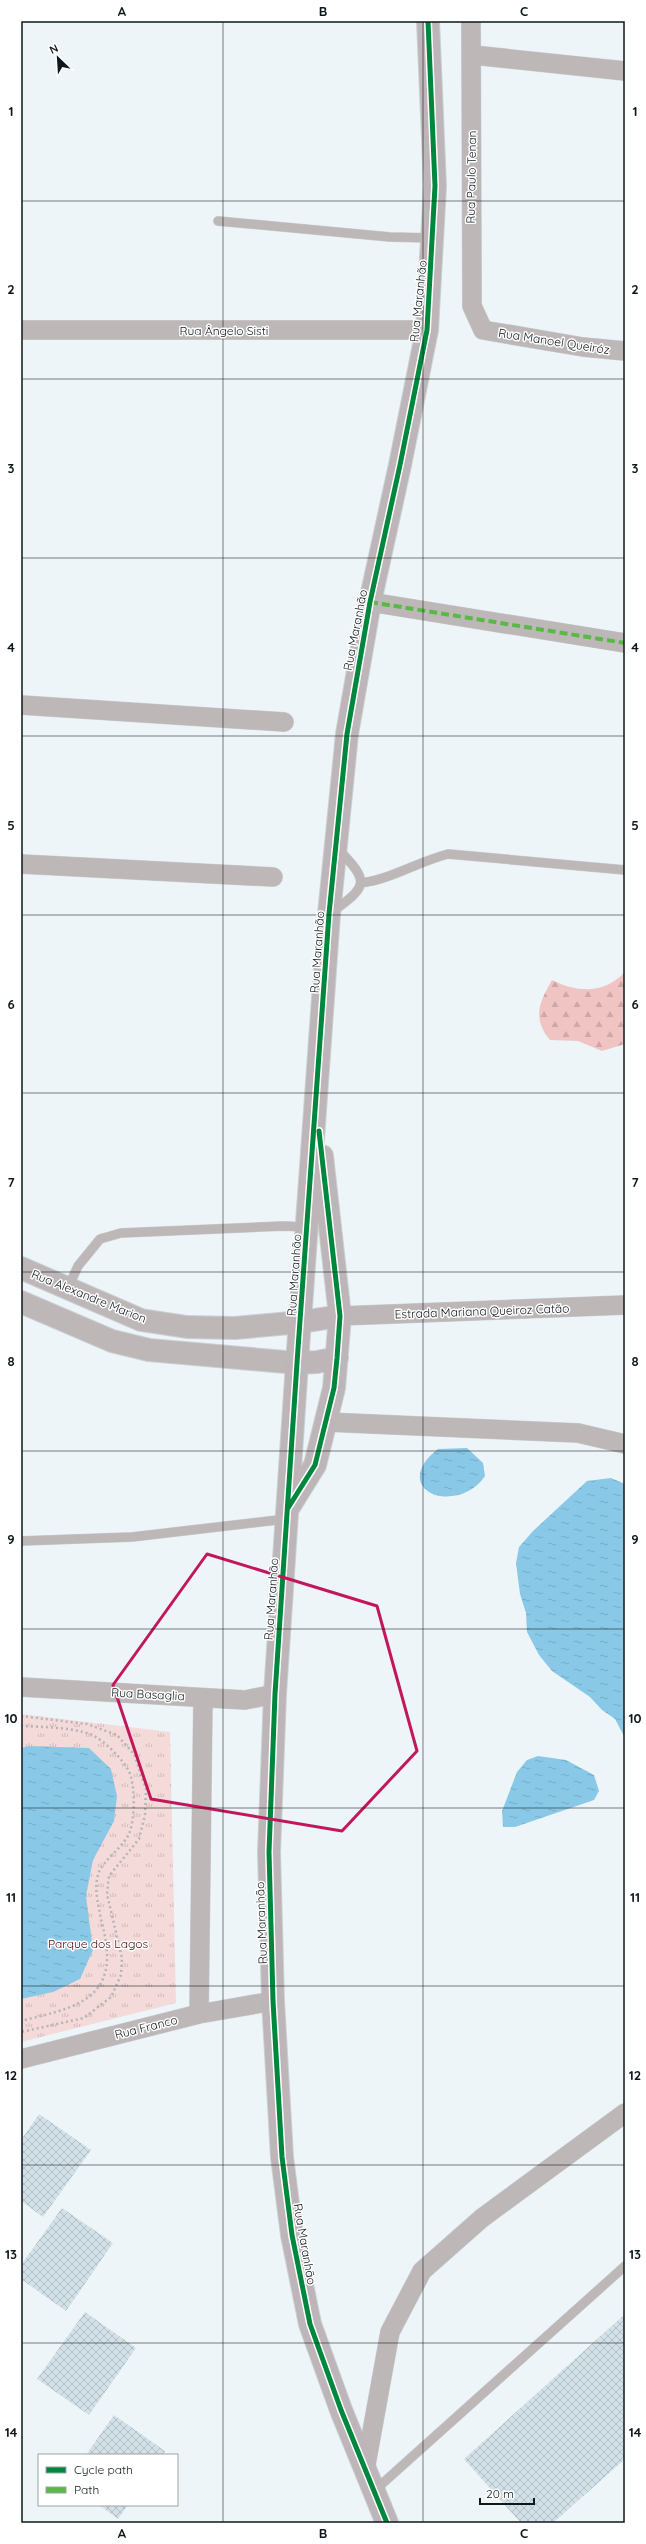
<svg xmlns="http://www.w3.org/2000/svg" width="646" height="2544" font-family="Quicksand,sans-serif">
<defs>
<pattern id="grass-tufts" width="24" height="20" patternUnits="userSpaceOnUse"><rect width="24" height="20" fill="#f4dad9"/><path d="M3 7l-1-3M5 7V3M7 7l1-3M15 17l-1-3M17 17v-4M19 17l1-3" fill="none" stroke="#d0baba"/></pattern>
<pattern id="forest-firs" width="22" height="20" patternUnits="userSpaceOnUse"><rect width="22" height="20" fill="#f0c4c3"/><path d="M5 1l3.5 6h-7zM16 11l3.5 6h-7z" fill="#cda8a7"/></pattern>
<pattern id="water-ripples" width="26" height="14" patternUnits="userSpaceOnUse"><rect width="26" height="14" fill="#89c9e7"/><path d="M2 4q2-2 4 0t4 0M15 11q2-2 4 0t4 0" fill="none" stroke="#75acc6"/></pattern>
<pattern id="building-cross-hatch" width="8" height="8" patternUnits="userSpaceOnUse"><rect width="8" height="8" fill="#d2e0e7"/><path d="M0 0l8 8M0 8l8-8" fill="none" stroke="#b3bfc6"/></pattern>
</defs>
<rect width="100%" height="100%" fill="#edf5f9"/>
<path fill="url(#grass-tufts)" d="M21 1714 170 1732 176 2003 21 2042Z"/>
<path fill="url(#forest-firs)" d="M625 972V1044L602 1051 578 1041 550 1040C532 1018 539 1003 552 980 578 993 604 994 625 972Z"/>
<path fill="url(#water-ripples)" d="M467 1448 483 1463 485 1476C461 1512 402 1496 425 1462 428 1457 433 1453 438 1449Z
M611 1478 625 1484V1738L615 1719 602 1710 590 1697 552 1671 539 1655 527 1632 526 1613 520 1594 516 1563 519 1547 533 1531 587 1481Z
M29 1746 89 1748 111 1769 117 1796 114 1821 93 1860 86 1896 93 1950 80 1979 53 1992 21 1999V1748Z
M538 1756 566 1760 594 1775 599 1791 594 1800 515 1827H503L502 1811 517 1772 527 1760Z"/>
<path fill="url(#building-cross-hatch)" d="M39 2114 91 2150 43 2217 21 2201V2140Z
M62 2208 113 2243 66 2311 21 2279V2265Z
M85 2312 136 2348 89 2415 37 2379Z
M625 2314V2459L553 2523H521L464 2459Z
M114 2415 165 2451 163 2455H86Z
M99 2505H128L118 2519Z"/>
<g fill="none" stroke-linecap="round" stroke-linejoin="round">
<defs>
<path id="service" d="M218 221 390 237 432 238
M361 883C392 879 417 862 448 854L625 870
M332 912C368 886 370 882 338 849
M68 1288 78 1266 100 1239 121 1233 283 1226 308 1227
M21 1541 132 1537 286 1519
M374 2491 625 2266"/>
<path id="minor" d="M471 21 472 306 483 330 583 347 625 351
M473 55 625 71
M21 330H427
M370 602 625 643
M21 705 284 722
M21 864 273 877
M340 1316 625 1305
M326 1422 578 1433 625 1444
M21 1687 245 1700 275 1694
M199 2014 203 1698
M21 2059 199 2014 273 2001
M365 2470 390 2332 422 2271 482 2218 625 2113"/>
<path id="tertiary" d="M21 1268 141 1320 187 1327 235 1328 301 1322
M21 1302 112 1341 149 1350 297 1363"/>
<path id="secondary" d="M301 1322 340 1316
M297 1363 317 1362 337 1358
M289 1507 315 1465 334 1388 340 1316 322 1156
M387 2523 341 2410 310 2324 292 2235 282 2157 273 2001 269 1852 275 1694 297 1363 329 914 347 734 370 602 400 465 427 330 435 186 428 21"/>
</defs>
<use href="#service" stroke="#cad1d5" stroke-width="10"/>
<use href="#minor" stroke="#cad1d5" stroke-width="20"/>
<use href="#tertiary" stroke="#cad1d5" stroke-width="24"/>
<use href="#secondary" stroke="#cad1d5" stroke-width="24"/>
<path stroke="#b6b4b5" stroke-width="2.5" stroke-dasharray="2 3" stroke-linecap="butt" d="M21 1716 87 1724 117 1735 134 1754 146 1789 145 1815 139 1839 109 1876 107 1894 122 1958 121 1975 111 1997 84 2018 21 2032
M21 1726C43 1727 69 1727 90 1734 103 1739 128 1763 131 1777 135 1792 135 1819 129 1834 122 1848 103 1861 99 1872 94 1885 97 1900 100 1913 101 1923 105 1933 106 1943 115 2003 67 2009 21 2021"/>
<use href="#service" stroke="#beb7b8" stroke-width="9"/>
<use href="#minor" stroke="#beb7b8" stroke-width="19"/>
<use href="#tertiary" stroke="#beb7b8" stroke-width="22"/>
<use href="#secondary" stroke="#bdb5b7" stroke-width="22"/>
<path stroke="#58b947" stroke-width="4" stroke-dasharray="8 4" stroke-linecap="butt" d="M370 602 625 643"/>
<defs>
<path id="cycleway" d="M288 1508 315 1465 334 1388 337 1358 340 1316 319 1131
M387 2523 341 2410 310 2324 292 2235 282 2157 273 2001 269 1852 275 1694 297 1363 329 914 347 734 370 602 400 465 427 330 435 186 428 21"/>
</defs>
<use href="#cycleway" stroke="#fff" stroke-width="8"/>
<use href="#cycleway" stroke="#00873e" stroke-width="5"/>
</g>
<path fill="none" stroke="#c2185b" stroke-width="3" stroke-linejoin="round" d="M207 1554 377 1606 417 1751 342 1831 151 1799 113 1685Z"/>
<path fill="none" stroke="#0e171b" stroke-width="1" stroke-opacity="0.55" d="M223 21V2523M423 21V2523M21 201H625M21 379H625M21 558H625M21 736H625M21 915H625M21 1093H625M21 1272H625M21 1451H625M21 1629H625M21 1808H625M21 1986H625M21 2165H625M21 2343H625"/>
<g text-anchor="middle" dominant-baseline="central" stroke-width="3" stroke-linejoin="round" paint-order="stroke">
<g font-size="12" fill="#0e171b" stroke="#fff">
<text transform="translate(471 177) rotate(-89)">Rua Paulo Tenan</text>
<text transform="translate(418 301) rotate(-84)">Rua Maranhão</text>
<text x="224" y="330">Rua Ângelo Sisti</text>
<text transform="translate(554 341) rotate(9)">Rua Manoel Queiróz</text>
<text transform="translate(355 630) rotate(-79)">Rua Maranhão</text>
<text transform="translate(317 952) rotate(-86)">Rua Maranhão</text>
<text transform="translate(294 1275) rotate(-86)">Rua Maranhão</text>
<text transform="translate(89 1296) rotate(22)">Rua Alexandre Marion</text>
<text transform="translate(482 1311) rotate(-2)">Estrada Mariana Queiroz Catão</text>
<text transform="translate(271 1599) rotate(-86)">Rua Maranhão</text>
<text transform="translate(148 1694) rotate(3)">Rua Basaglia</text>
<text transform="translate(261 1923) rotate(-92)">Rua Maranhão</text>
<text transform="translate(146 2027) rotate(-14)">Rua Franco</text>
<text transform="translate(305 2244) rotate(80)">Rua Maranhão</text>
</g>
<g font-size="12" fill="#52050b" stroke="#fff">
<text x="98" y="1943">Parque dos Lagos</text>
</g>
</g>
<rect width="646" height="2544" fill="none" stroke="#ffffff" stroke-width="44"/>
<rect x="38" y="2454" width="140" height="52" fill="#ffffff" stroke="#9fa2a4"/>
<rect x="46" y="2467" width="20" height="6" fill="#00873e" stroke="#9fa2a4"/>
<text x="74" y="2474" font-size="12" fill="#0e171b">Cycle path</text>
<rect x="46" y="2487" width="20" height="6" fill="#58b947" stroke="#9fa2a4"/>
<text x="74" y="2494" font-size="12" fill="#0e171b">Path</text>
<g transform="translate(58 58) rotate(335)" stroke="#ffffff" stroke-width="3" paint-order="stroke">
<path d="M0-3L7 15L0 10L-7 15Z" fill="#0e171b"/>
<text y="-6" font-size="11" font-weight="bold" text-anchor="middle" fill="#0e171b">N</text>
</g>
<path d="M480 2498v6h54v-6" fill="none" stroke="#0e171b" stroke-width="2"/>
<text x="486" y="2498" font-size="12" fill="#0e171b" stroke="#ffffff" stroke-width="3" paint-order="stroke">20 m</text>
<rect x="22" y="22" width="602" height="2500" fill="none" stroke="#0e171b" stroke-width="1.5"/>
<g font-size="13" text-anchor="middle" font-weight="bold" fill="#0e171b">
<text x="122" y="16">A</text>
<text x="323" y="16">B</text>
<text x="524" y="16">C</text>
<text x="11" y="116">1</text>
<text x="635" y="116">1</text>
<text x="11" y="294">2</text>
<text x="635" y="294">2</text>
<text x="11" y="473">3</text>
<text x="635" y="473">3</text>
<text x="11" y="652">4</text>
<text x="635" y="652">4</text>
<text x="11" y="830">5</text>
<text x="635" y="830">5</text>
<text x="11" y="1009">6</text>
<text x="635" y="1009">6</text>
<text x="11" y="1187">7</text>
<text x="635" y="1187">7</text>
<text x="11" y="1366">8</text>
<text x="635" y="1366">8</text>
<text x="11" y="1544">9</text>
<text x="635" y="1544">9</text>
<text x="11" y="1723">10</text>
<text x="635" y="1723">10</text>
<text x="11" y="1902">11</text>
<text x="635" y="1902">11</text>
<text x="11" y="2080">12</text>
<text x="635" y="2080">12</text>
<text x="11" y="2259">13</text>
<text x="635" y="2259">13</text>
<text x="11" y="2437">14</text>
<text x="635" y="2437">14</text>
<text x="122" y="2538">A</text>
<text x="323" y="2538">B</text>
<text x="524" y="2538">C</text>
</g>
</svg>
